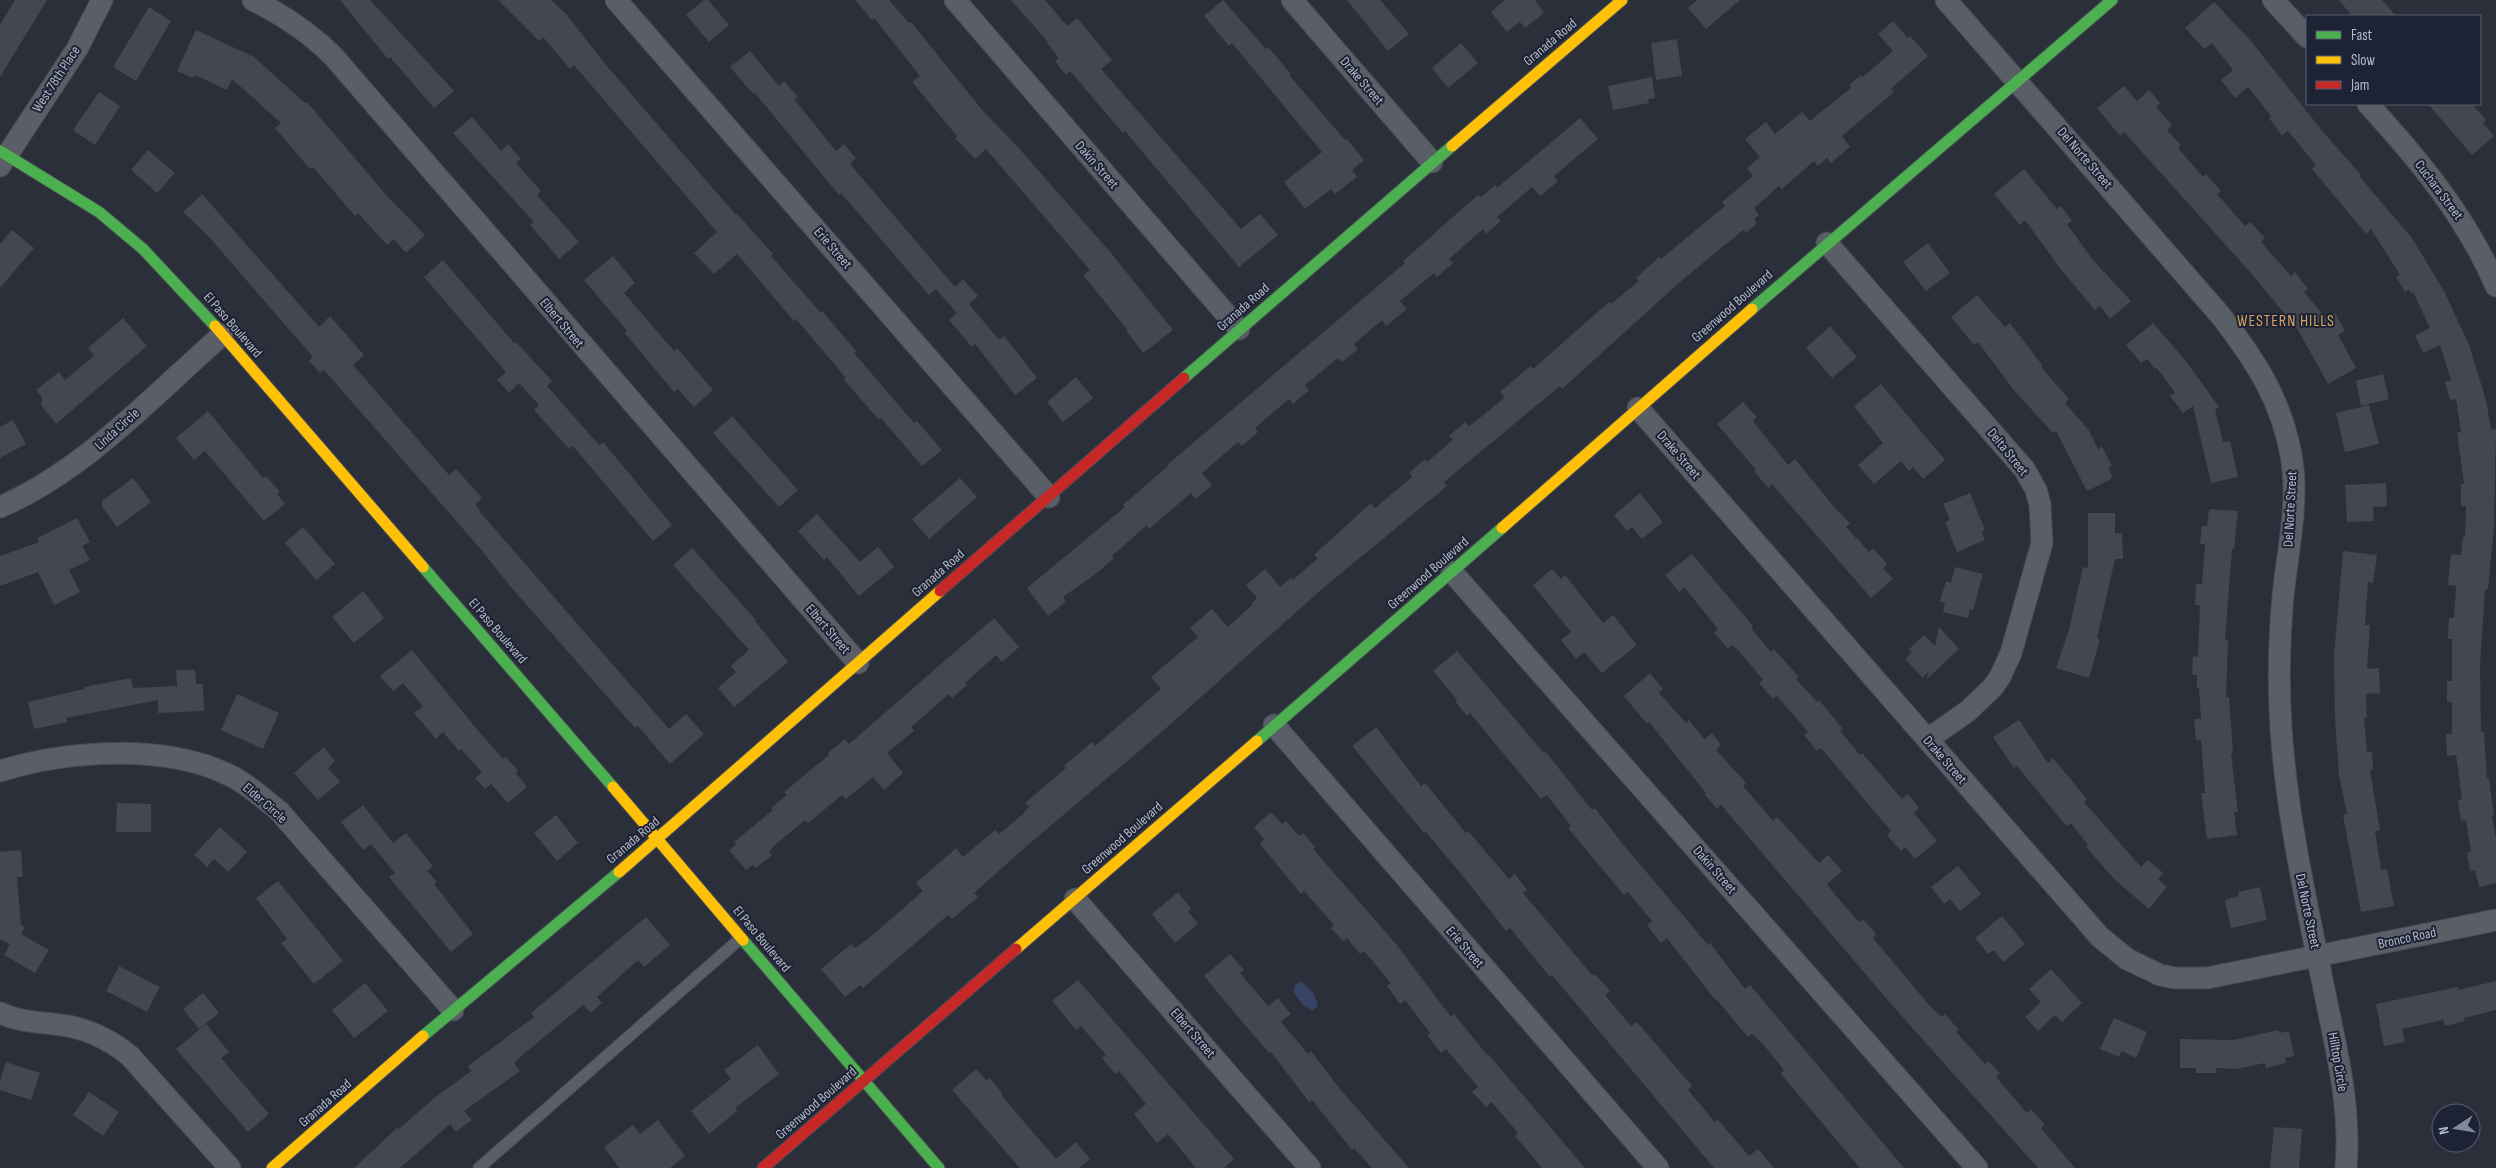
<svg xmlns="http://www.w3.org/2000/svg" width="2496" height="1168" font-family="'Sofia Sans Condensed',sans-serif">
<rect width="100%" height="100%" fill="#2a2f39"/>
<path fill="#374362" d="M1302 982 1314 994 1318 1006 1312 1011 1304 1006 1293 992 1296 984Z"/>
<path fill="#434750" d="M15 0H47L0 77V25Z
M340 0H370L454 91 434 108 390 57 388 59Z
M498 0H551L566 14 606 65 736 215 737 214 773 254 771 256 820 312 822 311 856 351 854 353 914 423 917 421 942 450 922 466 881 418 879 420 844 380 846 378 796 319 794 321 737 254 714 274 694 253 717 232 574 65 570 69 543 37 539 41Z
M704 0H708L729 25 709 42 686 15Z
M855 0H889L909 23 911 22 983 111 1017 146 1111 253 1173 330 1143 353 1126 330 1127 329 1083 275 1090 270 986 149 975 159 955 138 957 136 912 82 920 76 874 18 872 20Z
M1011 0H1045L1067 26 1077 18 1112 60 1101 69 1241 229 1260 214 1278 235 1239 267 1125 131 1123 133 1070 71 1066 75 1055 61 1059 58 1047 43 1048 42Z
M1223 0 1266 49 1268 47 1291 74 1289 75 1345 140 1347 139 1364 160 1352 170 1357 177 1335 194 1331 189 1305 209 1284 182 1322 152 1232 43 1229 46 1204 16Z
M1347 0H1380L1409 34 1388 51Z
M1505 0H1535L1544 13 1525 28 1520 22 1507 32 1491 12Z
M1697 0H1740L1706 29 1688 8Z
M2339 0H2382L2396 16H2352Z
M2214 2 2250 40 2324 133 2361 175 2359 176 2412 238 2444 291 2469 345 2486 400 2491 430 2496 429 2494 526 2488 589H2485L2480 664 2481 732H2484L2487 778H2489L2494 816H2492L2496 838V883L2479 887 2475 870 2470 871 2467 853 2471 852 2466 820 2461 821 2458 800 2462 799 2456 755 2447 756 2446 734H2452V702H2447V681H2452V639H2448L2449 618H2454L2456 586 2448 585 2451 554 2461 555 2463 537H2465L2466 506H2461V484H2464L2457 432H2461L2456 399 2450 400 2445 382 2451 380 2440 345 2423 353 2415 335 2430 328 2413 292 2411 293 2409 290 2405 292 2396 277 2400 275 2371 229 2366 234 2312 169 2316 165 2288 131 2282 136 2269 118 2271 116 2248 87 2235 98 2221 80 2233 70 2212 43 2204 49 2185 28Z
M149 7 171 21 136 81 113 67Z
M1893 21 1908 38 1910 36 1928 56 1891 89 1894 92 1842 136 1850 147 1831 163 1827 158 1818 166 1814 161 1782 189 1779 186 1754 208 1759 215 1754 219 1757 223 1746 233 1743 230 1680 282 1562 389 1560 386 1444 482 1447 486 1322 589 1164 730 1029 844 974 893 978 897 952 919 948 915 863 988 860 985 845 997 821 969 851 944 855 948 868 939 923 891 916 883 956 848 963 857 995 830 999 834 1023 814 1029 807 1025 803 1066 768 1064 766 1092 742 1095 746 1161 689 1151 677 1198 637 1190 628 1212 609 1228 627 1253 604 1252 603 1257 598 1246 585 1265 569 1280 587 1291 578 1293 580 1318 558 1314 555 1371 503 1375 508 1412 477 1409 473 1425 459 1427 462 1453 440 1449 436 1465 422 1469 426 1481 417 1505 397 1500 392 1530 366 1533 369 1609 302 1611 304 1639 281 1636 278 1659 257 1661 259 1725 206 1722 202 1753 176 1747 168 1760 157 1745 139 1766 122 1775 134 1802 112 1810 121 1851 88 1849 85 1861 75 1863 77 1893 51 1878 34Z
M196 30 254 57 305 103 307 102 388 197 425 235 406 253 394 239 387 245 358 213 355 216 313 167 310 169 275 128 281 123 232 79 227 90 195 75 193 78 177 71Z
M1677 39 1682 76 1656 80 1651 43Z
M1461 43 1478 63 1448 88 1432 68Z
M750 51 779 86 784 81 798 97 794 99 836 151 844 144 856 158 850 164 955 287 963 279 978 296 969 304 999 340 1004 336 1037 378 1015 395 975 344 972 347 949 320 957 313 936 289 929 295 841 193 839 195 755 93 753 94 730 67Z
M1652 77 1655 98 1648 99 1649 103 1613 110 1608 86Z
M2124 86 2137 101 2149 90 2160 103 2156 107 2172 125 2167 130 2181 145 2178 148 2203 177 2206 174 2221 191 2217 194 2245 226 2250 222 2265 238 2261 242 2291 276 2295 272 2308 289 2304 292 2326 318 2335 313 2345 331 2338 335 2356 368 2328 384 2298 330 2250 272 2124 132 2120 136 2097 108Z
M99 92 120 106 95 145 73 130Z
M2428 104H2472L2486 120 2483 123 2494 136 2472 155Z
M472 117 501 151 508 144 521 159 516 163 541 191 537 195 579 242 559 259 530 225 534 222 453 133Z
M1580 118 1598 139 1554 176 1558 181 1540 196 1532 187 1497 217 1501 221 1486 234 1483 229 1449 259 1453 263 1437 277 1434 273 1400 301 1407 309 1386 326 1382 320 1354 344 1358 349 1342 362 1338 358 1305 385 1309 390 1293 404 1289 399 1255 428 1258 432 1242 446 1238 442 1202 473 1212 485 1196 499 1191 493 1149 529 1147 525 1112 556 1114 558 1098 572 1063 597 1066 602 1048 616 1027 588 1125 507 1123 505 1168 466 1167 465 1405 263 1403 261 1478 195 1481 197 1495 185 1497 188Z
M148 150 175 173 157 193 131 170Z
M2024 169 2057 209 2061 206 2072 221 2067 224 2092 259 2131 301 2110 319 2100 306 2095 310 2062 271 2025 220 2020 225 1994 194Z
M202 194 319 327 330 316 364 355 353 365 449 475 456 469 482 498 475 504 480 510 479 511 669 729 686 714 704 734 670 764 638 726 635 728 510 586 479 547 324 370 320 373 309 361 313 357 209 237 183 212Z
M12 230 34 248 0 288V244Z
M1928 243 1950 273 1926 291 1903 262Z
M613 256 635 283 624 293 674 351 677 348 713 390 694 407 678 389 674 392 654 368 625 333 627 331 584 280Z
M443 260 515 344 516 342 552 381 547 386 599 445 603 442 672 525 653 541 573 446 569 449 534 410 539 405 519 383 509 393 497 380 506 372 424 277Z
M1977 295 2005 327 2010 323 2043 366 2041 367 2069 399 2065 403 2088 429 2098 449 2102 447 2112 466 2108 468 2113 478 2087 491 2056 431 2053 433 2013 389 1978 342 1974 345 1951 317Z
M123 318 147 346 56 424 41 405 42 398 36 390 59 372 65 380 94 356 88 348Z
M2153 323 2186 361 2219 407 2215 410 2223 442 2230 441 2238 477 2211 483 2193 406 2183 413 2170 396 2175 393 2157 368 2155 369 2147 359 2141 363 2126 345Z
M1830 326 1857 357 1832 378 1806 348Z
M2383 374 2389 399 2361 406 2356 381Z
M1076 377 1093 398 1063 422 1047 402Z
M1881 384 1945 460 1923 479 1913 467 1909 471 1901 461 1874 484 1858 465 1883 443 1854 406Z
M1743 402 1757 417 1753 421 1788 465 1795 459 1835 508 1850 523 1846 527 1856 538 1854 540 1857 538 1869 552 1873 548 1887 564 1883 568 1893 579 1871 598 1772 484 1768 488 1754 471 1756 470 1717 424Z
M2369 405 2379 444 2345 452 2336 413Z
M208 411 263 478 266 476 280 492 277 494 285 504 264 521 205 451 194 460 176 438Z
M732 416 798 490 779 507 713 433Z
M13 420 26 444 0 458V427Z
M133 478 151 502 117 527 102 507V501Z
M960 478 977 497 929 539 912 519Z
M2386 483 2387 506 2373 507 2374 521 2347 522 2345 485Z
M1640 493 1663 522 1642 539 1632 527 1627 531 1614 515Z
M1970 493 1985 530 1982 532 1985 540 1957 552 1945 522 1950 520 1943 504Z
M2209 509 2238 511 2234 549H2232L2225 640H2228L2226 697H2229L2233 753 2231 754 2238 812H2234L2237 835 2207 839 2201 793H2205L2201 740 2196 741 2194 719H2201L2199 688H2197V675H2192L2193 656 2198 657 2200 605H2195L2196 584H2202L2205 544H2200L2202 526H2207Z
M2088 513H2115V533H2122L2123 559H2115L2097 638 2100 639 2089 678 2056 668 2069 630 2083 567 2088 568Z
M817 514 860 562 878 547 894 567 859 596 827 557 824 560 798 531Z
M77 518 90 542 82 546 90 560 69 570 80 592 54 605 38 572 0 586V556L39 542 37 538Z
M303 527 335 564 316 580 285 543Z
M692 548 756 620 755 621 788 662 734 707 718 688 736 672 731 666 749 650 673 565Z
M2343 551 2377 555 2373 583 2368 582 2365 625H2370L2367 669 2379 668 2380 693 2366 694 2367 718H2364L2367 752H2372L2373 770H2370L2380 830 2375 831 2381 870 2387 869 2394 906 2361 912 2343 815 2347 814 2339 775 2335 719 2334 655Z
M1692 554 1753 626 1751 628 1771 652 1774 649 1799 677 1796 679 1817 702 1819 700 1843 729 1840 731 1860 755 1862 753 1902 799 1908 794 1919 808 1914 813 1937 841 1915 859 1905 847 1901 851 1887 835 1891 831 1821 748 1817 751 1804 735 1808 732 1777 696 1773 699 1759 683 1763 680 1739 651 1732 645 1728 649 1714 633 1718 629 1684 587 1679 592 1665 575Z
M1955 567 1983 574 1973 610 1970 609 1968 618 1943 612 1945 603 1940 601 1946 581 1951 583Z
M1552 569 1561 579 1565 575 1603 623 1613 615 1637 645 1602 673 1584 652 1576 659 1561 640 1571 632 1533 585Z
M363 591 384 618 354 643 332 617Z
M994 618 1019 647 1002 662 996 655 965 683 967 685 952 698 949 694 911 727 914 731 887 753 903 773 884 790 873 777 846 799 842 795 808 823 805 820 781 840 769 851 772 855 756 868 753 865 746 870 729 850 736 844 734 842 773 810 771 808 787 795 784 792 829 755 828 753 845 739 849 744Z
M1939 627 1959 649 1927 679 1928 672 1923 678 1905 659 1912 652 1909 649 1924 635 1935 646Z
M412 650 480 733 503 759 506 757 518 771 516 773 527 787 508 803 491 784 485 789 475 778 482 772 461 749 459 751 443 732 436 739 414 713 423 706 403 683 393 691 380 676Z
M1457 651 1543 752 1545 751 1592 810 1595 808 1622 843 1708 945 1710 943 1745 989 1750 985 1904 1168H1860L1781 1074 1784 1070 1763 1044 1752 1034 1748 1037 1717 1000 1716 1001 1667 938 1661 943 1647 925 1652 921 1628 892 1624 895 1568 828 1571 826 1547 795 1541 799 1470 713 1467 716 1455 701 1457 700 1433 671Z
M176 670H195L196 684H203L204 711 158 713V700L66 718 67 722 34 729 28 702 84 689V687L131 678 133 688 177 686Z
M1650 673 1663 689 1659 693 1686 723 1689 720 1704 739 1712 733 1721 745 1716 750 1746 783 1743 786 1773 821 1777 817 1819 863 1828 855 1842 871 1827 884 1837 897 1859 922 1863 919 1876 934 1873 938 1930 1006 1942 1017 1945 1014 1959 1030 1956 1032 1985 1064 1988 1061 2000 1073 1996 1077 2027 1113 2031 1109 2045 1125 2041 1128 2075 1168H2038L1898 1012 1721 805 1717 809 1704 794 1706 793 1649 722 1647 724 1624 696Z
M237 694 279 713 263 749 221 730Z
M2019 720 2048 763 2053 758 2087 799 2084 802 2141 867 2148 860 2163 873 2158 879 2167 887 2149 909 2114 879 2086 847 2088 845 2071 823 2067 826 2062 821 2017 766 2014 768 1993 737Z
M1376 727 1421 786 1425 783 1466 833 1468 831 1509 879 1515 874 1527 890 1523 893 1593 976 1595 974 1610 991 1605 995 1631 1026 1637 1022 1692 1086 1688 1090 1715 1122 1718 1120 1749 1156 1758 1149 1774 1168H1714L1552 975 1550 977 1510 928 1506 931 1467 881 1426 832 1424 833 1352 746Z
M324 747 335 761 328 768 340 782 318 800 294 773Z
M117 803 151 804V832H116Z
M363 805 393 843 406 833 433 866 427 871 437 882 434 884 473 934 451 952 389 877 395 873 371 844 363 850 341 822Z
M1271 812 1282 824 1286 821 1299 836 1303 833 1315 847 1313 849 1396 944 1451 1017 1454 1014 1487 1055 1488 1054 1585 1168H1542L1515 1136 1518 1133 1496 1107 1491 1102 1486 1107 1472 1092 1478 1087 1446 1049 1441 1053 1427 1035 1430 1033 1405 1000 1400 1004 1387 986 1391 983 1364 951 1360 954 1347 938 1343 941 1331 928 1334 925 1304 891 1301 894 1260 844 1264 839 1254 827Z
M556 815 578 843 557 861 534 833Z
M220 827 247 852 228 872 214 859 207 867 194 855Z
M21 850 23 877H17L21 925 25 927 21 934 49 950 35 973 4 955 10 944 0 939V852Z
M1958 866 1981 894 1960 911 1950 899 1944 904 1931 887Z
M278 881 343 961 314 984 281 943 287 939 256 898Z
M2260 887 2267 920 2231 928 2225 900 2239 896 2238 892Z
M1178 892 1191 909 1188 911 1198 924 1175 943 1152 914Z
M2002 916 2025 944 2003 962 1994 950 1988 954 1975 938Z
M646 917 670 945 644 967 638 960 597 997 602 1003 591 1013 583 1005 526 1052 514 1063 520 1071 464 1111 472 1120 456 1132 450 1124 400 1168H354L398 1127 399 1129 433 1099 471 1071 468 1066 534 1017 531 1013Z
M1230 954 1244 970 1240 973 1268 1006 1278 998 1291 1014 1281 1022 1308 1054 1311 1051 1340 1089 1409 1168H1372L1354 1148 1352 1150 1312 1100 1309 1102 1271 1052 1269 1053 1228 1005 1204 976Z
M119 966 160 987 147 1012 106 991Z
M2051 969 2082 1003 2062 1022 2055 1015 2038 1031 2025 1017 2041 1002 2029 989Z
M1078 980 1234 1159 1224 1168H1196L1168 1134 1157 1143 1134 1114 1146 1104 1119 1071 1115 1074 1102 1058 1106 1055 1081 1026 1076 1030 1052 1001Z
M2496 981V1010L2464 1018 2465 1021 2445 1026 2443 1020 2402 1029 2405 1042 2384 1046 2376 1004 2458 987V990Z
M365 983 388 1011 354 1038 332 1010Z
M203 993 219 1013 199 1029 183 1009Z
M2114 1018 2147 1032 2136 1058 2122 1051 2119 1057 2100 1049Z
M206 1024 229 1052 221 1058 269 1114 248 1132 176 1049Z
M2279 1030V1033L2289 1031 2294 1056 2285 1058 2286 1063 2266 1068 2265 1063 2236 1069 2216 1068 2217 1073H2196V1068H2180V1039L2233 1040Z
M758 1045 779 1074 735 1108 737 1111 709 1134 691 1111 731 1079 724 1070Z
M6 1062 40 1073 31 1100 0 1090V1081Z
M976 1069 987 1081 990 1078 1003 1094 1001 1095 1056 1159 1076 1142 1090 1159 1079 1168H1020L952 1090Z
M89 1092 119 1112 103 1136 73 1115Z
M658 1120 685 1156 670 1168H619L604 1147 633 1125 640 1134Z
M2274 1127 2302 1129 2299 1168H2270Z"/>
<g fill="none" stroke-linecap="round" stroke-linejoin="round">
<defs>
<path id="lane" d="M479 1168 741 938"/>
<path id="street" d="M253 0C283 15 309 32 333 56L858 663
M616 0 1049 497
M955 0 1239 329
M1292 0 1432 162
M1946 0 2221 316C2255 360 2281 399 2291 455 2299 498 2289 545 2284 587 2279 634 2278 682 2281 728 2287 818 2307 905 2325 994 2337 1052 2351 1108 2346 1168
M2273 0 2307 37
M2368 104C2418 159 2466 216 2496 286
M0 166 77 49 102 0
M1827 243 2025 470 2036 490 2040 504 2042 543 2011 653 2000 677 1993 687 1968 711 1928 739
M1638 408 2100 937 2127 959 2160 975 2175 978H2207L2496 920
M0 507C84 471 154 395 222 335
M1452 572 1977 1168
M1274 725 1658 1168
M0 771C69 750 167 743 233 777 250 786 264 799 279 811L453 1010
M1075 899 1310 1168
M0 1013C19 1022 40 1022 61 1025 88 1028 109 1039 130 1056L230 1168"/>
<path id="fast" d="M0 151 99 212 143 249 215 326
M1752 309 2112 0
M1184 378 1452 146
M423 567 613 787
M1257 741 1502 528
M743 940 939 1168
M423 1036 619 872"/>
<path id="slow" d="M1452 146 1622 0
M215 326 423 567
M1502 528 1752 309
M613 787 743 940
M619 872 940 591
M1016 949 1257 741
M272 1168 423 1036"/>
<path id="jam" d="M940 591 1184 378
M763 1168 1016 949"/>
</defs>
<use href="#lane" stroke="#464a52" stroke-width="13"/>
<use href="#street" stroke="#464a52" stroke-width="23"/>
<use href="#fast" stroke="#464a52" stroke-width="13"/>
<use href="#slow" stroke="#464a52" stroke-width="13"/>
<use href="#jam" stroke="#464a52" stroke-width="13"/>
<use href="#lane" stroke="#5a5e67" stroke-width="11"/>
<use href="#street" stroke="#5a5e67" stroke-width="21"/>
<use href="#fast" stroke="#4caf50" stroke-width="11"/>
<use href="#slow" stroke="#ffc107" stroke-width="11"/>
<use href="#jam" stroke="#c62828" stroke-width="11"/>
</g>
<g text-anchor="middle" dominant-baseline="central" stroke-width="4" stroke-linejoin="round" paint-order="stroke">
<g font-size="14" fill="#b4bac9" stroke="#1d2334">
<text transform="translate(1550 42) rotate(-40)">Granada Road</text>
<text transform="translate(56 79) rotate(-57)">West 78th Place</text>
<text transform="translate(1362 81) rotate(49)">Drake Street</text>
<text transform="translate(2085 158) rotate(49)">Del Norte Street</text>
<text transform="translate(1097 165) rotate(49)">Dakin Street</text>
<text transform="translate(2439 190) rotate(53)">Cuchara Street</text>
<text transform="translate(833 248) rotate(49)">Erie Street</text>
<text transform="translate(1732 306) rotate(-41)">Greenwood Boulevard</text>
<text transform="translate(1243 307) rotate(-41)">Granada Road</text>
<text transform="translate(562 323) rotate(50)">Elbert Street</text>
<text transform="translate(233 325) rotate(49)">El Paso Boulevard</text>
<text transform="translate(117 429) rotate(-42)">Linda Circle</text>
<text transform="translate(2008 452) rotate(51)">Delta Street</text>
<text transform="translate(1679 455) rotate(49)">Drake Street</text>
<text transform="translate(2290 509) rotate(-87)">Del Norte Street</text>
<text transform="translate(938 573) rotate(-41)">Granada Road</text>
<text transform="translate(1428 573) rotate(-41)">Greenwood Boulevard</text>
<text transform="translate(828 629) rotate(49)">Elbert Street</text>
<text transform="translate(498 631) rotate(49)">El Paso Boulevard</text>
<text transform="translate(1945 760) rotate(49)">Drake Street</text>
<text transform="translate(265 803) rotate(41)">Elder Circle</text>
<text transform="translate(1122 838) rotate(-41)">Greenwood Boulevard</text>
<text transform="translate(633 840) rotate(-40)">Granada Road</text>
<text transform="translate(1715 870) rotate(49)">Dakin Street</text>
<text transform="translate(2308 911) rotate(78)">Del Norte Street</text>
<text transform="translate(2407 938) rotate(-12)">Bronco Road</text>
<text transform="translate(762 939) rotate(50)">El Paso Boulevard</text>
<text transform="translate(1465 947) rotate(49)">Erie Street</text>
<text transform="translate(1193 1033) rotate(49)">Elbert Street</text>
<text transform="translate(2338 1062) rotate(80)">Hilltop Circle</text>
<text transform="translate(325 1103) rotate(-41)">Granada Road</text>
<text transform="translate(816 1103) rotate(-41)">Greenwood Boulevard</text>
</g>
<g font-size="16" letter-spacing="1" fill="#d6a362" stroke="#1d2334">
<text x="2286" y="321">WESTERN HILLS</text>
</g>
</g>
<rect x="2306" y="15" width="175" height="90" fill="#1d2334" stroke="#595f70"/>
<rect x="2316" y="31" width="25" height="8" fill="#4caf50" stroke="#595f70"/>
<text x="2351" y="40" font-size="15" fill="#b4bac9">Fast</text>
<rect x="2316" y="56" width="25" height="8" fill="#ffc107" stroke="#595f70"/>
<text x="2351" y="65" font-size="15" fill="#b4bac9">Slow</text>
<rect x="2316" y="81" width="25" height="8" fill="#c62828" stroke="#595f70"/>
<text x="2351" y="90" font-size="15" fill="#b4bac9">Jam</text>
<g transform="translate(2456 1128) rotate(258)"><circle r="24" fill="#1d2334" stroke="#595f70"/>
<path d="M0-4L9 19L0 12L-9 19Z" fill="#848997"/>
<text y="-8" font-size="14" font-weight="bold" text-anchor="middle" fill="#b4bac9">N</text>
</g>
</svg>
